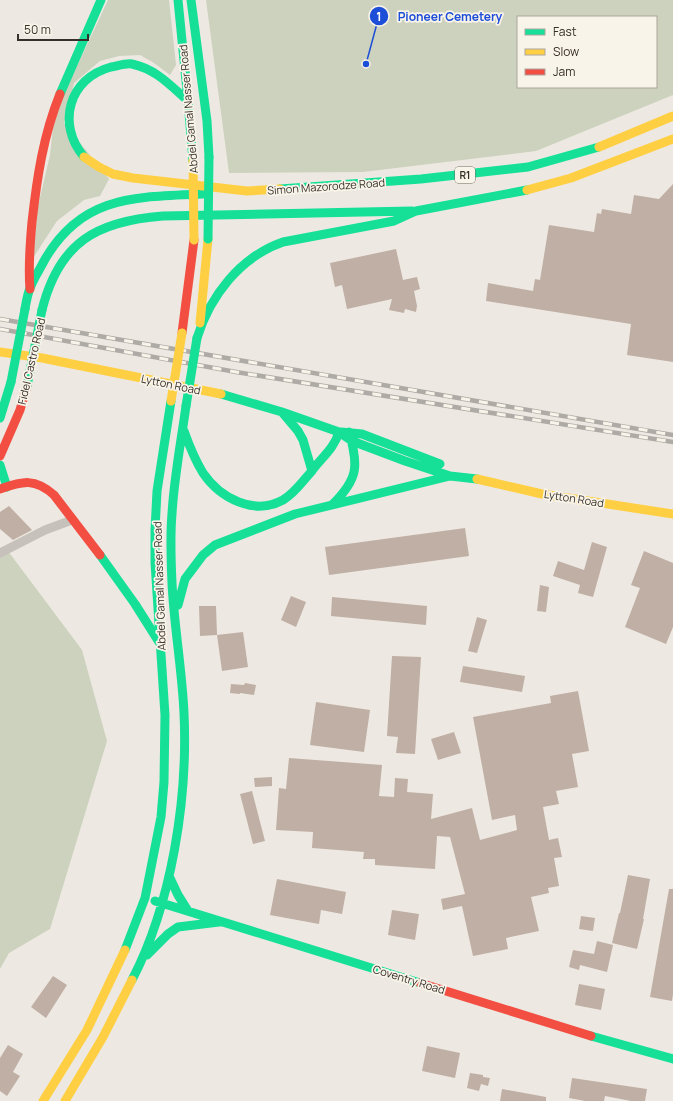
<svg xmlns="http://www.w3.org/2000/svg" width="673" height="1101" font-family="Manrope,sans-serif">
<rect width="100%" height="100%" fill="#ede9e2"/>
<path fill="#ccd2bd" fill-rule="evenodd" d="M108 0H169L176 65 170 75 154 63 140 55 119 56 100 61 74 83 64 123 109 179 100 196 84 200 57 221 33 258 38 206 50 155 53 128 63 96Z
M206 0H673V95L536 151 363 172 229 173ZM518 17H656V87H518Z
M8 551 82 650 107 741 50 929 9 953 0 969V557Z"/>
<path fill="#c0afa4" d="M673 184V362L627 355 631 324 486 301 488 283 533 291 535 279 540 280 549 225 594 232 597 213 601 214 602 209 631 214 634 195 659 199Z
M396 249 403 280 417 277 420 289 414 291 417 306 416 312 405 309 404 313 389 310 392 299 347 309 342 285 335 287 330 263Z
M9 506 32 530 13 540 0 529V512Z
M465 528 469 556 329 575 325 547Z
M592 542 607 547 593 597 578 593 580 585 553 576 558 561 584 570Z
M644 551 673 563V627L666 644 625 627 640 588 631 585Z
M540 585 549 587 546 612 537 611Z
M291 596 306 602 296 627 281 620Z
M332 597 427 606 426 625 331 616Z
M199 606H216L217 635 200 636Z
M477 617 487 620 477 653 468 651Z
M243 632 248 667 222 671 217 635Z
M392 656 421 657 415 754 396 753 398 737 387 736Z
M463 666 525 676 522 692 460 682Z
M245 683 256 685 254 695 240 693V694L230 693 231 684 244 685Z
M578 691 589 751 572 754 578 787 556 791 559 804 543 807 549 840 558 838 562 857 554 858 559 886 548 888 549 893 531 897 539 931 506 938 508 949 473 956 462 906 443 910 441 899 465 894 450 837 437 836 435 869 375 865V859H363L364 852 312 848 313 832 276 830 279 788 286 789 289 758 382 765 379 796 394 797 395 778 408 779 407 792 433 794 431 819 472 808 480 840 517 830 515 815 492 820 473 717 551 703 550 696Z
M316 702 370 710 364 752 310 745Z
M454 732 461 753 438 760 431 739Z
M272 777V786L255 787 254 778Z
M252 791 265 841 253 844 240 794Z
M628 875 650 879 643 919H644L637 949 612 943 619 913H620Z
M277 879 346 892 342 914 321 910 319 924 270 915Z
M669 889H673V994L672 1001 650 997Z
M392 910 419 914 415 940 388 935Z
M581 916 595 918 593 931 579 929Z
M597 941 613 945 607 972 580 965 579 970 569 967 573 950 594 954Z
M53 976 67 985 46 1018 31 1007Z
M579 984 605 989 601 1010 575 1005Z
M8 1045 23 1054 13 1072 20 1076 7 1096 0 1091V1058Z
M427 1046 460 1053 455 1078 422 1071Z
M470 1073 483 1075V1077L490 1078 488 1086 481 1084 479 1091 467 1088Z
M572 1078 647 1089 645 1101H631L605 1096 604 1101H585L569 1098Z
M502 1089 546 1097V1101H500Z"/>
<g fill="none" stroke-linecap="round" stroke-linejoin="round">
<path stroke="#c6c1bb" stroke-width="9" d="M0 553 45 530 72 520"/>
<path stroke="#16e098" stroke-width="9" d="M178 0 188 101
M191 0 207 121 209 157
M60 94 101 0
M84 157C56 124 69 78 111 67 117 66 126 63 132 64 156 69 171 86 188 101L193 161
M280 189 421 179 528 167 599 147
M25 309C26 303 27 297 29 291 32 281 39 271 44 261 81 195 135 197 203 194
M42 310C59 242 97 221 163 216L412 211
M197 338C210 296 240 257 283 242L394 221 416 211 527 190
M221 394 282 412 339 432 352 441 405 461 450 476 477 479
M282 412 298 431 303 440 312 471
M0 418 11 382
M184 431C189 445 195 460 203 473 220 498 254 516 283 500 295 493 302 482 311 472 321 458 334 449 339 432
M341 432 362 434 440 464
M0 465 7 487
M333 504C358 479 359 466 349 432
M100 555 135 604 159 642
M178 605 185 579 203 555 215 545 295 514 450 476
M169 876 178 895 188 911
M155 901 420 983
M125 950 145 898 161 817 164 782 165 715 155 563V530L157 491 171 401
M147 955 168 934 178 927 219 922
M132 980C172 903 188 798 184 713 182 669 174 626 172 583 171 561 170 536 172 514 174 478 181 442 186 406
M591 1036 673 1059"/>
<path stroke="#ffcf43" stroke-width="9" d="M599 147 673 116
M84 157 99 167 113 174 133 178 247 191 280 189
M527 190 571 178 673 139
M200 323 208 239
M0 352 42 358 221 394
M477 479 542 494 673 514
M43 1101 87 1030 125 950
M65 1101 103 1037 132 980"/>
<path stroke="#f24e42" stroke-width="9" d="M30 289C28 267 30 244 32 222 37 178 43 136 60 94
M182 333 194 240
M0 456 20 410 27 386
M0 489C23 481 35 478 54 495L100 555
M420 983 591 1036"/>
<defs>
<path id="rail" d="M0 319 673 435
M0 329 236 372 673 442"/>
</defs>
<use href="#rail" stroke="#aeaaa5" stroke-width="4.5"/>
<use href="#rail" stroke="#f9f4ea" stroke-width="3" stroke-dasharray="9" stroke-linecap="butt"/>
<path stroke="#16e098" stroke-width="9" d="M208 239 209 157
M11 382 25 309
M27 386 42 310
M186 406 197 338"/>
<path stroke="#ffcf43" stroke-width="9" d="M193 161 194 240
M171 401 182 333"/>
</g>
<g text-anchor="middle" dominant-baseline="central" stroke-width="3.5" stroke-linejoin="round" paint-order="stroke">
<rect fill="#f9f4ea" stroke="#716a63" stroke-width="1" x="455" y="167" width="20" height="16" rx="3"/>
<g font-size="10" font-weight="bold" fill="#372f29">
<text x="465" y="175">R1</text>
</g>
<g font-size="11" fill="#372f29" stroke="#f9f4ea">
<text transform="translate(188 109) rotate(-95)">Abdel Gamal Nasser Road</text>
<text transform="translate(326 186) rotate(-4)">Simon Mazorodze Road</text>
<text transform="translate(31 361) rotate(-77)">Fidel Castro Road</text>
<text transform="translate(171 384) rotate(12)">Lytton Road</text>
<text transform="translate(574 498) rotate(9)">Lytton Road</text>
<text transform="translate(159 586) rotate(-92)">Abdel Gamal Nasser Road</text>
<text transform="translate(409 979) rotate(17)">Coventry Road</text>
</g>
</g>
<path fill="none" stroke="#1d4ed8" stroke-width="1.5" d="M366 64L379 16"/>
<g fill="#1d4ed8" stroke="#f9f4ea" stroke-width="1.5">
<circle cx="366" cy="64" r="4"/>
<circle cx="379" cy="16" r="10"/>
</g>
<g font-size="12" text-anchor="middle" font-weight="bold" fill="#fff">
<text x="379" y="21">1</text>
</g>
<g font-size="12" text-anchor="middle" font-weight="bold" fill="#1d4ed8" stroke="#f9f4ea" stroke-width="3.5" stroke-linejoin="round" paint-order="stroke">
<text x="450" y="21">Pioneer Cemetery</text>
</g>
<rect x="517" y="16" width="140" height="72" fill="#f9f4ea" stroke="#aba59d"/>
<rect x="525" y="29" width="20" height="6" fill="#16e098" stroke="#aba59d"/>
<text x="553" y="36" font-size="12" fill="#372f29">Fast</text>
<rect x="525" y="49" width="20" height="6" fill="#ffcf43" stroke="#aba59d"/>
<text x="553" y="56" font-size="12" fill="#372f29">Slow</text>
<rect x="525" y="69" width="20" height="6" fill="#f24e42" stroke="#aba59d"/>
<text x="553" y="76" font-size="12" fill="#372f29">Jam</text>
<path d="M18 34v6h70v-6" fill="none" stroke="#372f29" stroke-width="2"/>
<text x="24" y="34" font-size="12" fill="#372f29" stroke="#f9f4ea" stroke-width="3" paint-order="stroke">50 m</text>
</svg>
